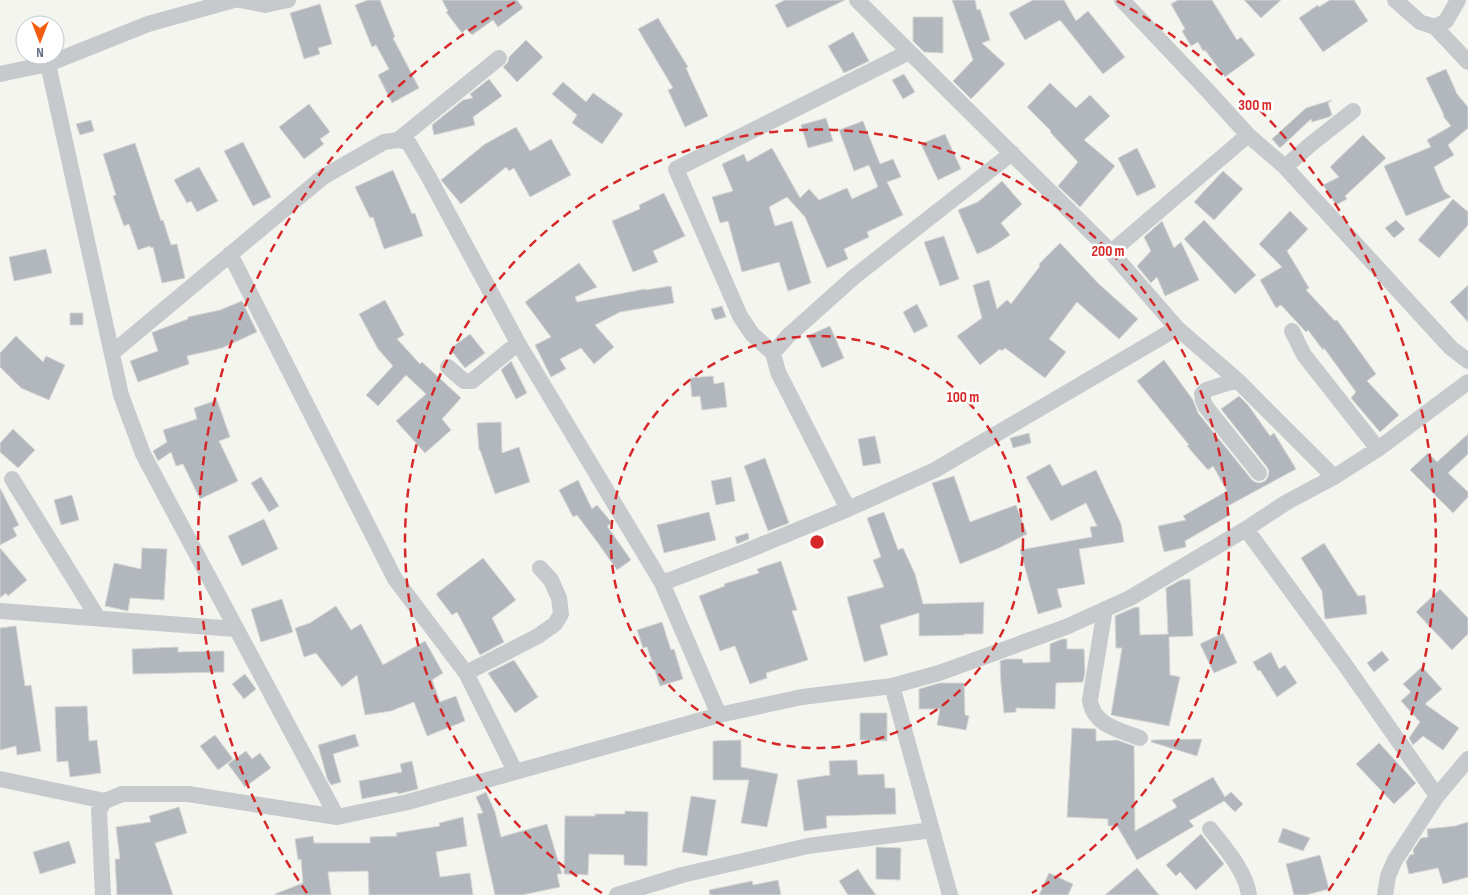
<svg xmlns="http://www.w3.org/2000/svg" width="1468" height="895" font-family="'Sofia Sans Condensed',sans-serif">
<rect width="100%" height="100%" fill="#f5f5f0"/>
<path fill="#b1b7bd" stroke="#d6d6d3" d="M368 0H380L395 37 393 38 419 88 392 103 378 75 389 69 376 45 372 47 355 5Z
M442 0H517L523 8 498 27 493 20 472 35 466 29 462 33 446 12 448 11Z
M785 0H845L787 28 775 5Z
M952 0H975L977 10 980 9 990 40 982 43 1005 64 971 99 953 81 973 60Z
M1033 0H1064L1076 21 1088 11 1125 57 1103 74 1060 20 1025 40 1009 13Z
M1178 0H1212L1237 40 1241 37 1255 55 1225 77 1205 50 1203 51 1198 42 1191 46 1182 31 1185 29 1171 4Z
M1244 0H1281L1261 18Z
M1330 0H1354L1368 21 1323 52 1299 18 1318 5 1319 7Z
M320 4 332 44 318 48 320 54 304 59 290 13Z
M913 17H943V53L924 52 913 41Z
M658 18 688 67 686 68 708 116 685 127 668 90 673 88 638 29Z
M853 32 869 61 844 73 828 46Z
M526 40 543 57 517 82 503 67 508 62 509 57Z
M1446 69 1457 94 1468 107V128L1448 145 1454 155 1434 167 1444 191 1451 197 1406 216 1384 166 1431 147 1427 140 1451 126 1443 116 1444 115 1426 78Z
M904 74 915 92 903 99 892 80Z
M489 79 502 96 473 117 475 125 434 135 432 125 463 100 473 98 470 94Z
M563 82 586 102 593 93 623 114 602 144 572 123 577 115 552 94Z
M1050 83 1076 108 1090 95 1110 116 1084 140 1115 166 1080 207 1058 186 1078 162 1050 132 1051 131 1027 107Z
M1332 100 1328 103 1332 115 1329 117 1312 122 1311 119 1280 148 1272 139 1306 108Z
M309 104 330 132 320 139 324 144 304 159 279 127Z
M826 118 833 141 808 148 801 125Z
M91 120 94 131 80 135 76 124Z
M863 121 880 164 893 159 901 177 887 182 903 215 867 232 869 237 844 249 848 259 827 268 805 217 787 197 769 207 775 226 792 221 811 283 788 291 779 262 742 272 728 221 720 223 712 197 733 191 722 164 744 154 747 162 772 148 800 198 809 189 819 200 847 188 852 199 878 187 869 165 854 171 839 130Z
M516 127 530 151 551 139 571 175 530 197 514 168 509 171 506 167 461 204 441 180 485 144Z
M945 134 961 169 938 180 921 144Z
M1363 135 1386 158 1345 196 1347 199 1336 205 1323 185 1339 177 1330 167Z
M243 142 271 197 253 206 224 151Z
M135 143 161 221 163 220 171 245 177 244 185 278 162 283 153 247 151 248 150 246 138 250 129 224 124 226 113 196 116 195 103 154Z
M1137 148 1156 187 1137 196 1118 158Z
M199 167 218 201 197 212 191 201 187 203 174 180Z
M393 170 412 214 415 213 423 236 384 249 373 217 370 218 355 187Z
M1223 171 1243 189 1214 220 1194 202Z
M1002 181 1022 204 1001 223 1010 235 991 248 977 254 958 210 978 202Z
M664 193 685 236 653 251 658 262 633 272 612 221 640 209 639 205Z
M1453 199 1468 212V225L1439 258 1418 240Z
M1290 211 1308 229 1287 251 1309 288 1306 290 1335 321 1337 320 1376 374 1367 381 1399 415 1380 432 1351 398 1356 392 1324 348 1323 350 1308 330 1306 332 1281 305 1276 308 1260 280 1282 267 1259 244Z
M1204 220 1256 275 1235 294 1184 239Z
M1396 220 1405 229 1394 238 1385 228Z
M1162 221 1174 248 1181 242 1199 280 1165 296 1157 277 1151 283 1137 266 1151 251 1144 237Z
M944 236 959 279 940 286 924 242Z
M1060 243 1100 285 1138 319 1119 339 1077 302 1049 339 1066 352 1045 378 1005 348 1002 351 1000 349 980 365 957 336 982 318 973 285 989 280 997 309 1007 300 1011 304 1040 266 1039 264Z
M46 249 52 273 14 281 9 257Z
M579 263 597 287 575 297 577 302 645 289V290L671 286 674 303 620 312 595 325 614 347 594 364 581 348 560 359 566 369 551 377 535 345 551 337 525 302Z
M1468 285V322L1450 302Z
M385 300 404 335 397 339 420 364 422 362 461 398 442 419 451 430 425 453 396 421 426 394 406 375 378 406 366 395 393 366 378 349 359 314Z
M242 301 257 332 222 348 187 356 189 364 138 382 130 361 158 351 152 333 153 332 188 319V317L220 310Z
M917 304 928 326 914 333 903 312Z
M722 306 726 317 715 320 711 309Z
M70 313H83V325H70Z
M830 326 844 358 822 368 807 336Z
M470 334 485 353 465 368 450 349Z
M16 336 43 362 46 356 65 365 49 400 21 388 0 367V353Z
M1164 360 1193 400 1198 413 1252 480 1255 482 1260 483 1265 481 1268 477 1269 471 1267 467 1221 409 1239 396 1248 405 1270 436 1274 433 1296 469 1226 507 1230 515 1185 541 1186 547 1164 552 1158 526 1186 520 1183 516 1227 491 1213 466 1208 470 1187 446 1189 445 1137 381Z
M511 361 527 393 516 399 501 370Z
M713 376 714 384 724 382 727 407 702 410 700 396 692 397 690 378Z
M217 400 230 437 219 441 238 481 200 499 183 464 176 466 171 452 158 461 153 451 167 442 163 430 197 419 194 408Z
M501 422 502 453 519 447 530 482 495 494 480 450H479L477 423Z
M13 429 35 450 18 468 0 452V443Z
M1029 433 1031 443 1013 448 1010 438Z
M1468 434V454L1448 473 1468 492V497L1453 513 1410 470 1428 453 1437 462Z
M875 436 881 463 863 466 858 439Z
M765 458 789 523 768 531 744 466Z
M1050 464 1062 486 1096 470 1121 524 1124 542 1079 549 1085 584 1057 589 1062 607 1038 614 1020 550 1092 537 1090 527 1097 526 1086 503 1051 521 1026 477Z
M954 476 970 522 1016 505 1027 534 999 548 960 564 932 483Z
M261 477 279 506 269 512 251 483Z
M731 477 735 501 716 505 711 481Z
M578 480 592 509 597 505 612 523 607 526 631 560 617 570 598 543 577 515 573 517 559 490Z
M0 488 19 525 13 528 17 536 0 545Z
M72 495 79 520 61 525 54 500Z
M709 512 716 540 664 553 657 525Z
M884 512 898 550 903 548 915 574 923 604 984 602 983 634H964V635L919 636V613L880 625 888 655 864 662 847 597 884 587 873 560 881 557 867 518Z
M264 519 278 549 242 566 228 536Z
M748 533 749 539 737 544 735 537Z
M1324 543 1358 596 1365 595 1367 614 1325 619 1322 591 1301 558Z
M0 548 27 580 8 596 6 593 0 598Z
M142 548 167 549 164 600 130 598 128 611 105 606 114 563 141 569Z
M483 558 516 600 492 618 504 642 480 655 457 612 452 615 436 594Z
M781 561 797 610 792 611 808 660 766 673 767 678 750 684 735 646 720 651 699 596 725 586 724 584 759 573 757 569Z
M1190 579 1193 636 1169 637 1170 675 1180 677 1169 726 1111 715 1122 648H1116L1115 616 1133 608 1139 607 1140 635 1168 634 1166 588 1181 580Z
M1440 589 1468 618V634L1452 650 1416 612Z
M282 599 293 632 261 642 251 609Z
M336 606 351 630 361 624 383 665 425 641 443 673 432 680 440 702 456 696 465 721 427 736 414 702 391 711 365 715 357 675 342 687 316 653 304 657 295 628 310 623Z
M662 622 671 650 674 649 683 679 660 686 647 647 643 648 637 630Z
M16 626 25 686 31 685 41 751 17 755 16 746 0 750V628Z
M1223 633 1237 663 1214 673 1200 644Z
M1062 639H1067V649H1084L1085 672 1083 682 1056 683 1055 709 1016 708V712L1004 713 1001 684 1000 661 1006 659H1022L1023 663 1050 662V644Z
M178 647V652L224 651V672L133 674 132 649Z
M1382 651 1389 660 1374 672 1367 663Z
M1271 652 1279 669 1285 665 1297 683 1277 697 1260 670 1258 671 1253 662Z
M514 660 538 697 515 713 488 673Z
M1422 667 1442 689 1425 704 1459 728 1443 750 1423 736 1413 745 1409 738 1420 722 1401 701 1411 692 1403 684Z
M245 674 256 689 244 699 232 684Z
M940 683H964L965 715 969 716 966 730 937 725 940 709H919V689Z
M87 706 89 741 97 740 101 773 70 777 68 761 57 762 55 707Z
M860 713H887V741L860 740Z
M1072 728 1096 729V741L1117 740 1134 746 1135 831 1177 807 1172 800 1213 777 1225 797 1231 792 1243 804 1235 812 1224 801 1189 821 1194 826 1137 860 1117 826H1108V819L1067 817Z
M355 734 359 746 333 754 341 782 331 785 327 778 318 745Z
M215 735 233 759 218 770 200 746Z
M1202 739 1197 756 1151 742 1152 740Z
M741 740V767L778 774 767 827 741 823 749 780H713V741Z
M1379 743 1416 783 1394 804 1356 764Z
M246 751 252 759 260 753 271 768 245 787 228 764Z
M857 760 858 775 884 774 885 788H895L896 814 826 816 827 828 804 831 797 780 830 775 829 761Z
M412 761 418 789 398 794 397 792 362 799 359 781 402 772 400 764Z
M486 792 495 812 501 837 547 824 562 874H557L560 887 522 895H495L477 814 483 813 476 797Z
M691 796 716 800 707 856 682 852Z
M179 807 187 833 155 843 173 895H117L115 859H120L116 827 151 822 149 816Z
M625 811 648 812 647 866 624 865V855L589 854 588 875 564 874 565 816H595V814H625Z
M463 817 467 846 436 852 440 877 470 873 473 895H369L368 871 328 872 331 895H275V894L303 883 301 859 298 860 295 839 313 836 314 843H370V837L397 836 396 833 440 826 439 823Z
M1468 822V877L1443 884 1438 868 1409 874 1406 862 1410 855 1414 854 1413 850 1421 838 1428 837 1427 829 1455 826Z
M1283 828 1310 838 1303 851 1278 842Z
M1201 834 1224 864 1196 890 1180 872 1176 876 1166 865Z
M69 841 76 863 40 874 33 852Z
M876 847 901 848 900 880 876 879Z
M1320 855 1329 889 1306 895H1294L1286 864Z
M1137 868 1159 895H1105Z
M858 869 867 883 876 895H848L839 881Z
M1049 873 1073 884 1068 895H1039Z
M778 880 781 895H710L709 890 752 881 753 885Z"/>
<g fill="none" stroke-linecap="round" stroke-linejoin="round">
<path stroke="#c7cacd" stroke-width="16" d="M240 0 265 5 288 0
M1122 0 1208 91 1248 135 1285 167 1451 348 1468 361
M1395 0 1420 22 1435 27 1468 62
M1435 27 1446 21 1458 0
M48 64 148 24 234 0
M0 74 48 64 121 395 143 454 337 817
M398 140 499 58
M1285 167 1311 144 1353 111
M1111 252 1248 135
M230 254 395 579 466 673 515 771
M1292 331 1304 355 1378 449
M112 353 323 177 384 142 398 140 408 142 427 174 518 343 662 583 719 715
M773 353 752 334 740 316 676 169 909 52
M448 367 464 381H472L518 343
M1237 380 1206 390 1202 394 1203 400 1206 407 1259 473
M1334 477 1378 449 1468 382
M12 479 98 618
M848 509 778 372 773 353 788 336 854 277 1012 153
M1246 529 1343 662 1437 796
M662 583 744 552 848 509 935 470 1177 328
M1105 609 1090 700C1093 725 1119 730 1140 738
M0 611 235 629
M466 673 538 636 555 624 561 614 559 598 551 580 540 568
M892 686 950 895
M0 779 105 801
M1210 829C1224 847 1246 871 1249 895
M103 895 99 810 105 801 122 794H188L337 817 408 802 719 715 802 697 892 686 939 673 1066 627 1130 598 1246 529 1287 502 1334 477 1237 380 1177 328 1111 252 857 0
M617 895 682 875 808 846 932 830
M1385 895 1388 876 1395 860 1437 796 1468 759"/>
</g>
<g fill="none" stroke="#d62828" stroke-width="2.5" stroke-dasharray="9 6">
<circle cx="817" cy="542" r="206"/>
<path d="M602 893A412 412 0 1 1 1032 893"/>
<path d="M307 893A619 619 0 0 1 517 1M1117 1A619 619 0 0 1 1327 893"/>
</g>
<circle cx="817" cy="542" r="8" fill="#d62828" stroke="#fff" stroke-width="2.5"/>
<g font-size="15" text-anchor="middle" font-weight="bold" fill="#d62828" stroke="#fff" stroke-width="5" stroke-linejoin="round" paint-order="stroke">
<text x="1255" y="110">300 m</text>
<text x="1108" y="256">200 m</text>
<text x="963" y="402">100 m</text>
</g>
<g transform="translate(40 40) rotate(180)"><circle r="24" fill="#ffffff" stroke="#c0c6ce"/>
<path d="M0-4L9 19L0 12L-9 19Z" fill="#f35d12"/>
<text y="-8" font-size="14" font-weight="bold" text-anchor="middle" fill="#617185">N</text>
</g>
</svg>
